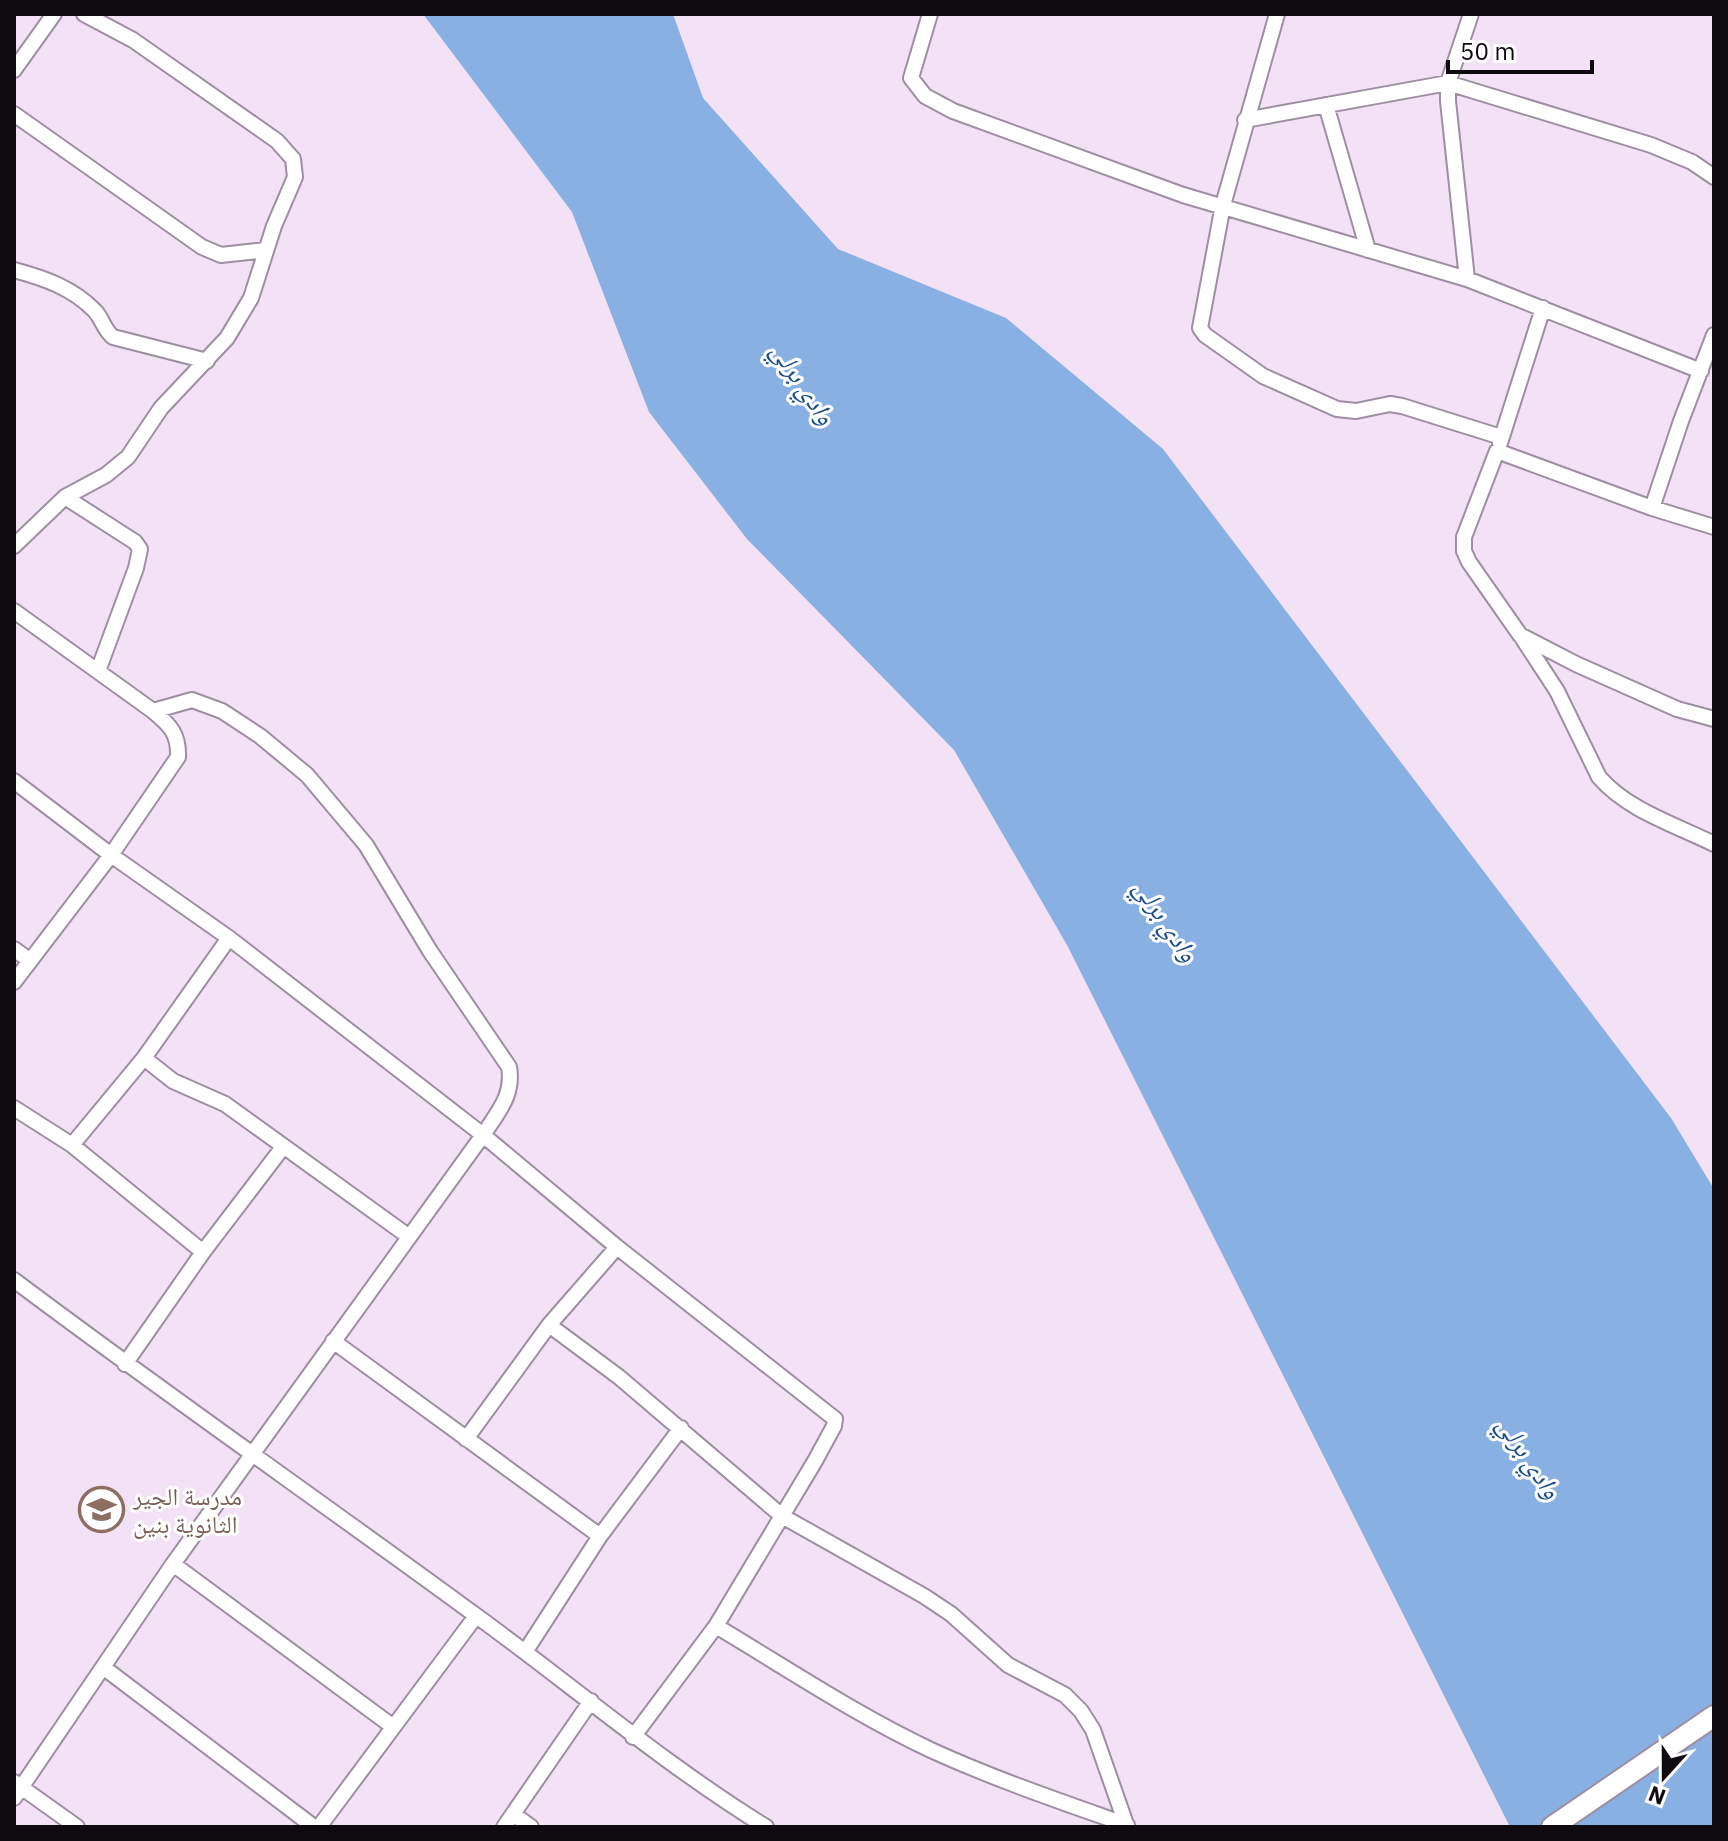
<svg xmlns="http://www.w3.org/2000/svg" width="1728" height="1841" font-family="'IBM Plex Sans','Noto Naskh Arabic',sans-serif">
<rect width="100%" height="100%" fill="#f3e1f6"/>
<path fill="#89b0e3" d="M423 14H673L703 98 838 249 1006 318 1163 449 1671 1118 1714 1189V1827H1510L1067 945 954 750 747 539 649 412 572 212Z"/>
<g fill="none" stroke-linecap="round" stroke-linejoin="round">
<defs>
<path id="street" d="M930 14 911 78 925 96 953 111 1183 195 1467 279 1701 371
M1277 14 1223 205 1200 328 1205 335 1263 376 1337 409 1356 411 1390 404 1402 406 1501 437
M14 70 54 14
M1326 105 1368 250
M14 114 202 247 221 255 266 250
M1245 120 1448 83 1651 145 1692 162 1714 177
M14 270C44 278 73 288 95 311 103 320 104 330 113 337L207 361
M1467 279 1448 101V83L1471 14
M1500 443 1543 308
M65 497 135 542 140 549 136 568 98 671
M1652 508 1681 421 1714 335
M1714 527 1652 508 1497 451 1464 537V551L1469 562 1520 635 1576 664 1677 709 1714 719
M14 546 65 497 106 475 128 457 161 408 227 338 251 298 274 226 295 177 293 159 277 141 133 40 84 14
M14 611 153 711C170 725 179 734 178 757L111 855 14 982
M1523 639 1557 691 1599 777C1627 810 1676 825 1714 844
M14 781 111 855 229 938 483 1135 617 1247 835 1419 834 1426 815 1461 716 1626 633 1737
M14 949 29 960
M144 1058 173 1081 225 1104 408 1236
M14 1108 72 1145 203 1252
M72 1145 144 1058 229 938
M14 1280C167 1395 324 1504 478 1617 574 1687 664 1764 766 1827
M549 1325 619 1377 782 1516 924 1596 951 1614 1008 1665 1065 1695 1081 1711 1093 1730 1127 1827
M333 1341 600 1536
M125 1364 203 1252 283 1147
M466 1439 549 1325 617 1247
M173 1564 392 1726
M716 1626C788 1669 858 1716 933 1751 997 1780 1062 1802 1127 1825
M525 1652 600 1536 681 1428
M103 1667 314 1827
M14 1782 77 1827
M14 1798 173 1564 483 1135C498 1112 514 1095 509 1067L430 951 366 845 307 775 260 736 222 711 192 700 153 711
M513 1814 531 1827
M319 1827 476 1616
M504 1827 591 1701"/>
<path id="secondary" d="M1552 1827 1714 1716"/>
</defs>
<use href="#street" stroke="#9e8ea1" stroke-width="18"/>
<use href="#secondary" stroke="#9e8ea1" stroke-width="24"/>
<use href="#street" stroke="#fff" stroke-width="14"/>
<use href="#secondary" stroke="#fff" stroke-width="20"/>
</g>
<defs>
<symbol id="school-ring" viewBox="-11 -11 22 22"><circle r="9.5" fill="#fff" stroke="#8d6e63" stroke-width="1.5"/><path d="M0-5L7-2L0 1L-7-2ZM-4 1L0 2.5L4 1V4Q0 6-4 4Z" fill="#8d6e63"/></symbol>
</defs>
<g fill-rule="evenodd">
<use href="#school-ring" x="76" y="1484" width="51" height="51"/>
</g>
<g text-anchor="middle" dominant-baseline="central" stroke-width="6" stroke-linejoin="round" paint-order="stroke">
<g font-size="24" fill="#785e54" stroke="#fff" text-anchor="start">
<text x="133" y="1496">مدرسة الجير<tspan x="133" dy="28">الثانوية بنين</tspan></text>
</g>
<g font-size="26" font-style="italic" fill="#194d8a" stroke="#fff">
<text transform="translate(804 383) rotate(56)">وادي برلي</text>
<text transform="translate(1167 920) rotate(56)">وادي برلي</text>
<text transform="translate(1530 1457) rotate(56)">وادي برلي</text>
</g>
</g>
<rect width="1728" height="1841" fill="none" stroke="#0f0a10" stroke-width="32"/>
<g transform="translate(1664 1777) rotate(201)" stroke="#ffffff" stroke-width="6" paint-order="stroke">
<path d="M0-6L14 30L0 20L-14 30Z" fill="#0f0a10"/>
<text y="-12" font-size="22" font-weight="bold" text-anchor="middle" fill="#0f0a10">N</text>
</g>
<path d="M1448 60v12h144v-12" fill="none" stroke="#0f0a10" stroke-width="4"/>
<text x="1460" y="60" font-size="24" fill="#0f0a10" stroke="#ffffff" stroke-width="6" paint-order="stroke">50 m</text>
</svg>
